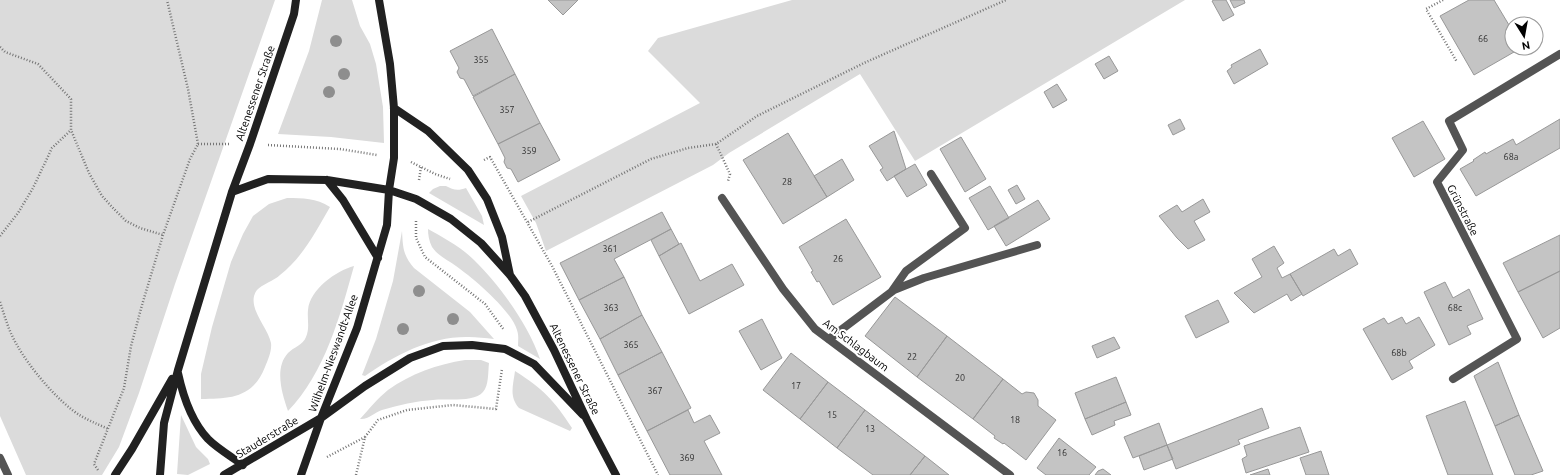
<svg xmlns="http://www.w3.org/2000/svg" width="1560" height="475" font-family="Ubuntu,sans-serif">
<rect width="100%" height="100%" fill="#fff"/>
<path fill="#dbdbdb" d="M0 0H275L175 284 139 393 119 447 102 475H26L0 416Z
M322 0H352L360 26 370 44 376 64 383 107 384 143 331 137 278 134 309 51Z
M792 0H1185L915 161 860 74 729 153 713 165 546 251 536 223 521 196 700 103 648 51 658 38Z
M440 186H446C453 190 458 191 466 188L482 216 484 225 429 193 433 189Z
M287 198C303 198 316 198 330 207 316 231 303 257 280 275 275 280 261 285 257 290 245 306 268 327 271 343 272 351 268 360 265 367 253 398 230 399 201 399V374L212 327 231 262 243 234 253 216 269 204Z
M428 229C444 238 461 247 474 260 499 284 529 326 540 359L518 346C518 340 519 336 517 330 511 310 473 278 456 266 448 260 438 256 432 247 429 241 428 235 428 229Z
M402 231C403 248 403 255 414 268L470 312 494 339C485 338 477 337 469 337 431 336 395 355 365 376L362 375 376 339 393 281Z
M354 266C340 316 325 373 288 411 282 394 274 368 288 353 294 347 303 345 306 337 310 328 307 319 308 310 310 289 336 271 354 266Z
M465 360H481L489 363C488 371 489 386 483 392 474 403 446 398 433 400 416 401 399 405 382 410 375 412 368 420 360 419 369 409 378 398 388 390 410 374 438 364 465 360Z
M515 371C543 389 554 400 572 428L570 431 519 408C509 396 513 386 515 371Z
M181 415 196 447 208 459 210 464 188 475 177 474Z"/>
<path fill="#c4c4c4" stroke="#989898" d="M548 0H578L563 15Z
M1214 0H1226L1234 15 1223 21 1212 1Z
M1230 0H1244L1245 3 1234 8Z
M1469 0H1494L1512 30V48H1521L1474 75 1440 16Z
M492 29 515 74 473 96 464 79 460 78 457 72 459 68 450 51Z
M1260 49 1268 64 1234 84 1227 71 1232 67 1231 65Z
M1109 56 1118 71 1104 79 1095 64Z
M515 74 540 123 498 144 473 97Z
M1057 84 1067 100 1053 108 1044 92Z
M1180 119 1185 129 1173 135 1168 125Z
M1560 119V148L1476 196 1460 169 1474 161 1473 160 1485 152 1486 154 1513 139 1516 145Z
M1423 121 1445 159 1414 177 1392 138Z
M540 123 560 160 518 182 511 169 507 168 504 162 505 158 498 144Z
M894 131 906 169 887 181 880 170 883 168 869 146Z
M788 133 827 197 783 224 743 160Z
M961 137 986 179 965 192 940 149Z
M842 159 854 180 827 197 814 176Z
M915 164 927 185 907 197 894 176Z
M1017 185 1025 199 1016 204 1008 190Z
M990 186 1009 218 988 230 969 198Z
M1203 199 1210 212 1194 221 1205 240 1188 249 1177 238 1159 216 1177 205 1182 212Z
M1038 200 1050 219 1006 246 994 226Z
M662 212 671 229 614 259 624 277 579 300 560 263Z
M846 219 881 277 833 305 819 281 817 282 811 272 813 271 799 247Z
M671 229 679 244 659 256 651 240Z
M1560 235V271L1518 292 1503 263Z
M681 243 700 281 732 264 744 285 689 314 659 256Z
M1274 246 1284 263 1277 268 1282 278 1290 274 1302 294 1291 301 1287 294 1254 313 1234 293 1262 277 1252 259Z
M1334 249 1338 256 1350 249 1358 264 1303 296 1290 274Z
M1560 271V328L1543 338 1518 292Z
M624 277 642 315 600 339 579 300Z
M1445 282 1453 298 1469 289 1483 319 1467 326 1471 334 1449 345 1424 292Z
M895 297 947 336 917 377 865 336Z
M1218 300 1229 322 1196 338 1185 316Z
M642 315 662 352 618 375 600 339Z
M1402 317 1406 324 1419 317 1435 345 1409 361 1413 368 1392 380 1363 329 1384 318 1388 324Z
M762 319 782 358 761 370 739 331Z
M947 336 1003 379 973 419 917 377Z
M1114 337 1120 348 1097 358 1092 346Z
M662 352 691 408 647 431 618 375Z
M791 353 828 382 800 419 763 390Z
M1498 362 1519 415 1495 426 1474 376Z
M1116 377 1126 402 1085 419 1075 393Z
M1003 379 1022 394 1026 392 1034 393 1038 400V406L1056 420 1026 460 1004 443 1003 444 994 438 995 436 973 419Z
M828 382 865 410 837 448 800 419Z
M1465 401 1493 475H1448L1426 416Z
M1126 402 1131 415 1114 421 1115 425 1092 435 1085 419Z
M1262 408 1269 428 1238 440 1240 444 1176 469 1167 445Z
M688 410 694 423 710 415 720 433 704 441 722 475H670L647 431Z
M865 410 925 456 910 475H873L837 448Z
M1519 415 1543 471 1531 475H1515L1495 426Z
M1159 423 1167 445 1133 458 1124 437Z
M1300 427 1309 452 1246 473 1242 459 1247 456 1244 446Z
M1059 438 1096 467 1089 475H1046L1037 468Z
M1167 445 1173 459 1144 470 1139 456Z
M1321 451 1329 475H1306L1300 458Z
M925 456 949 475H910Z
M1103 469 1111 475H1095L1098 471Z
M1268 469 1270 475H1250Z"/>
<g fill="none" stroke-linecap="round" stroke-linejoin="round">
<path stroke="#767676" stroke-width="2.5" stroke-dasharray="1 2" stroke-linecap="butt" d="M1443 0 1426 9 1457 62
M0 47 5 52 38 64 71 99V130L89 173 102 196 113 208 126 221 140 228 163 235
M198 144H231
M716 144 730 174 728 181
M268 145 340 149 377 155
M484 160 490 157 552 266 658 475
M411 162 435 174 450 179
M419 180 421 167
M416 221V238L425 257 485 304 504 330
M528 222 651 159 688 148 716 144 757 116 864 63 1006 0
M0 236 18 213 33 188 52 148 71 130
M0 302C5 317 9 332 17 345 29 367 59 403 81 416 90 421 99 425 109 429
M327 457 365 437
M98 470 94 464 124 388 131 346 142 305 163 235 190 159 198 144 188 89 167 0
M356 475 365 437 378 420 407 410 453 405 496 409 502 369"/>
<path stroke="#545454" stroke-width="8" d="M892 291 906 271 965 228 931 174
M829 339 894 290 924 278 1037 245
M1453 379 1517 339 1437 182 1463 150 1449 121 1560 54"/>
<path stroke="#545454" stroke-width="8" d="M722 198 783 289 815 329 1010 475
M0 458 8 475"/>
<path stroke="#212121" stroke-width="8" d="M394 108 428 131 468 170 487 199 502 237 510 275
M327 180 343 200 378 258
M232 192 268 179 327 180 389 190 416 199 451 219 481 243 510 275 525 296 554 350 587 420 616 475
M178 373C183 396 191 421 208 439 218 449 232 457 243 465
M115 475 132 449 172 379
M160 475 164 423 178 370 232 192 250 144 294 14 296 0
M224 475 321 418 365 386 410 358 443 346 472 345 505 349 534 364 583 415
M301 475 321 418 357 328 387 225 389 190 394 158V108L390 64 379 0"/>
</g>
<g fill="#8e8e8e">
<circle cx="336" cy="41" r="6"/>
<circle cx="344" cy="74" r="6"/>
<circle cx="329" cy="92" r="6"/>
<circle cx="419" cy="291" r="6"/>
<circle cx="453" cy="319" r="6"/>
<circle cx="403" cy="329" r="6"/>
</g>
<g text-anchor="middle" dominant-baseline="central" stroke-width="4" stroke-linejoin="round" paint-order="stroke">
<g font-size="9" fill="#313131">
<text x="1483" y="39">66</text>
<text x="481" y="60">355</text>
<text x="507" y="110">357</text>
<text x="529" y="151">359</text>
<text x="1511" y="157">68a</text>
<text x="787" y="182">28</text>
<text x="610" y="249">361</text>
<text x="838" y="259">26</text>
<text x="611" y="308">363</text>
<text x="1455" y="308">68c</text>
<text x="631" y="345">365</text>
<text x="1399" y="353">68b</text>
<text x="912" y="357">22</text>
<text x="960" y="378">20</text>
<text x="796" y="386">17</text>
<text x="655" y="391">367</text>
<text x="832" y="415">15</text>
<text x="1015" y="420">18</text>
<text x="870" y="429">13</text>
<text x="1062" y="453">16</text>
<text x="687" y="458">369</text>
</g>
<g font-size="11" fill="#000" stroke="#fff">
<text transform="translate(255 93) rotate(-71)">Altenessener Straße</text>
<text transform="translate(1463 210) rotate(63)">Grünstraße</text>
<text transform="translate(856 345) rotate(37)">Am Schlagbaum</text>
<text transform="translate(333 353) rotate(-70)">Wilhelm-Nieswandt-Allee</text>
<text transform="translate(575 369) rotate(64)">Altenessener Straße</text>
<text transform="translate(267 437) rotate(-31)">Stauderstraße</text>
</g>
</g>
<g transform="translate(1524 36) rotate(169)"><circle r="19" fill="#ffffff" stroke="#999999"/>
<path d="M0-3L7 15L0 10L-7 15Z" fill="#000000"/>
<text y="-6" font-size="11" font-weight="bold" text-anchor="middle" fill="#000000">N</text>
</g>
</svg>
